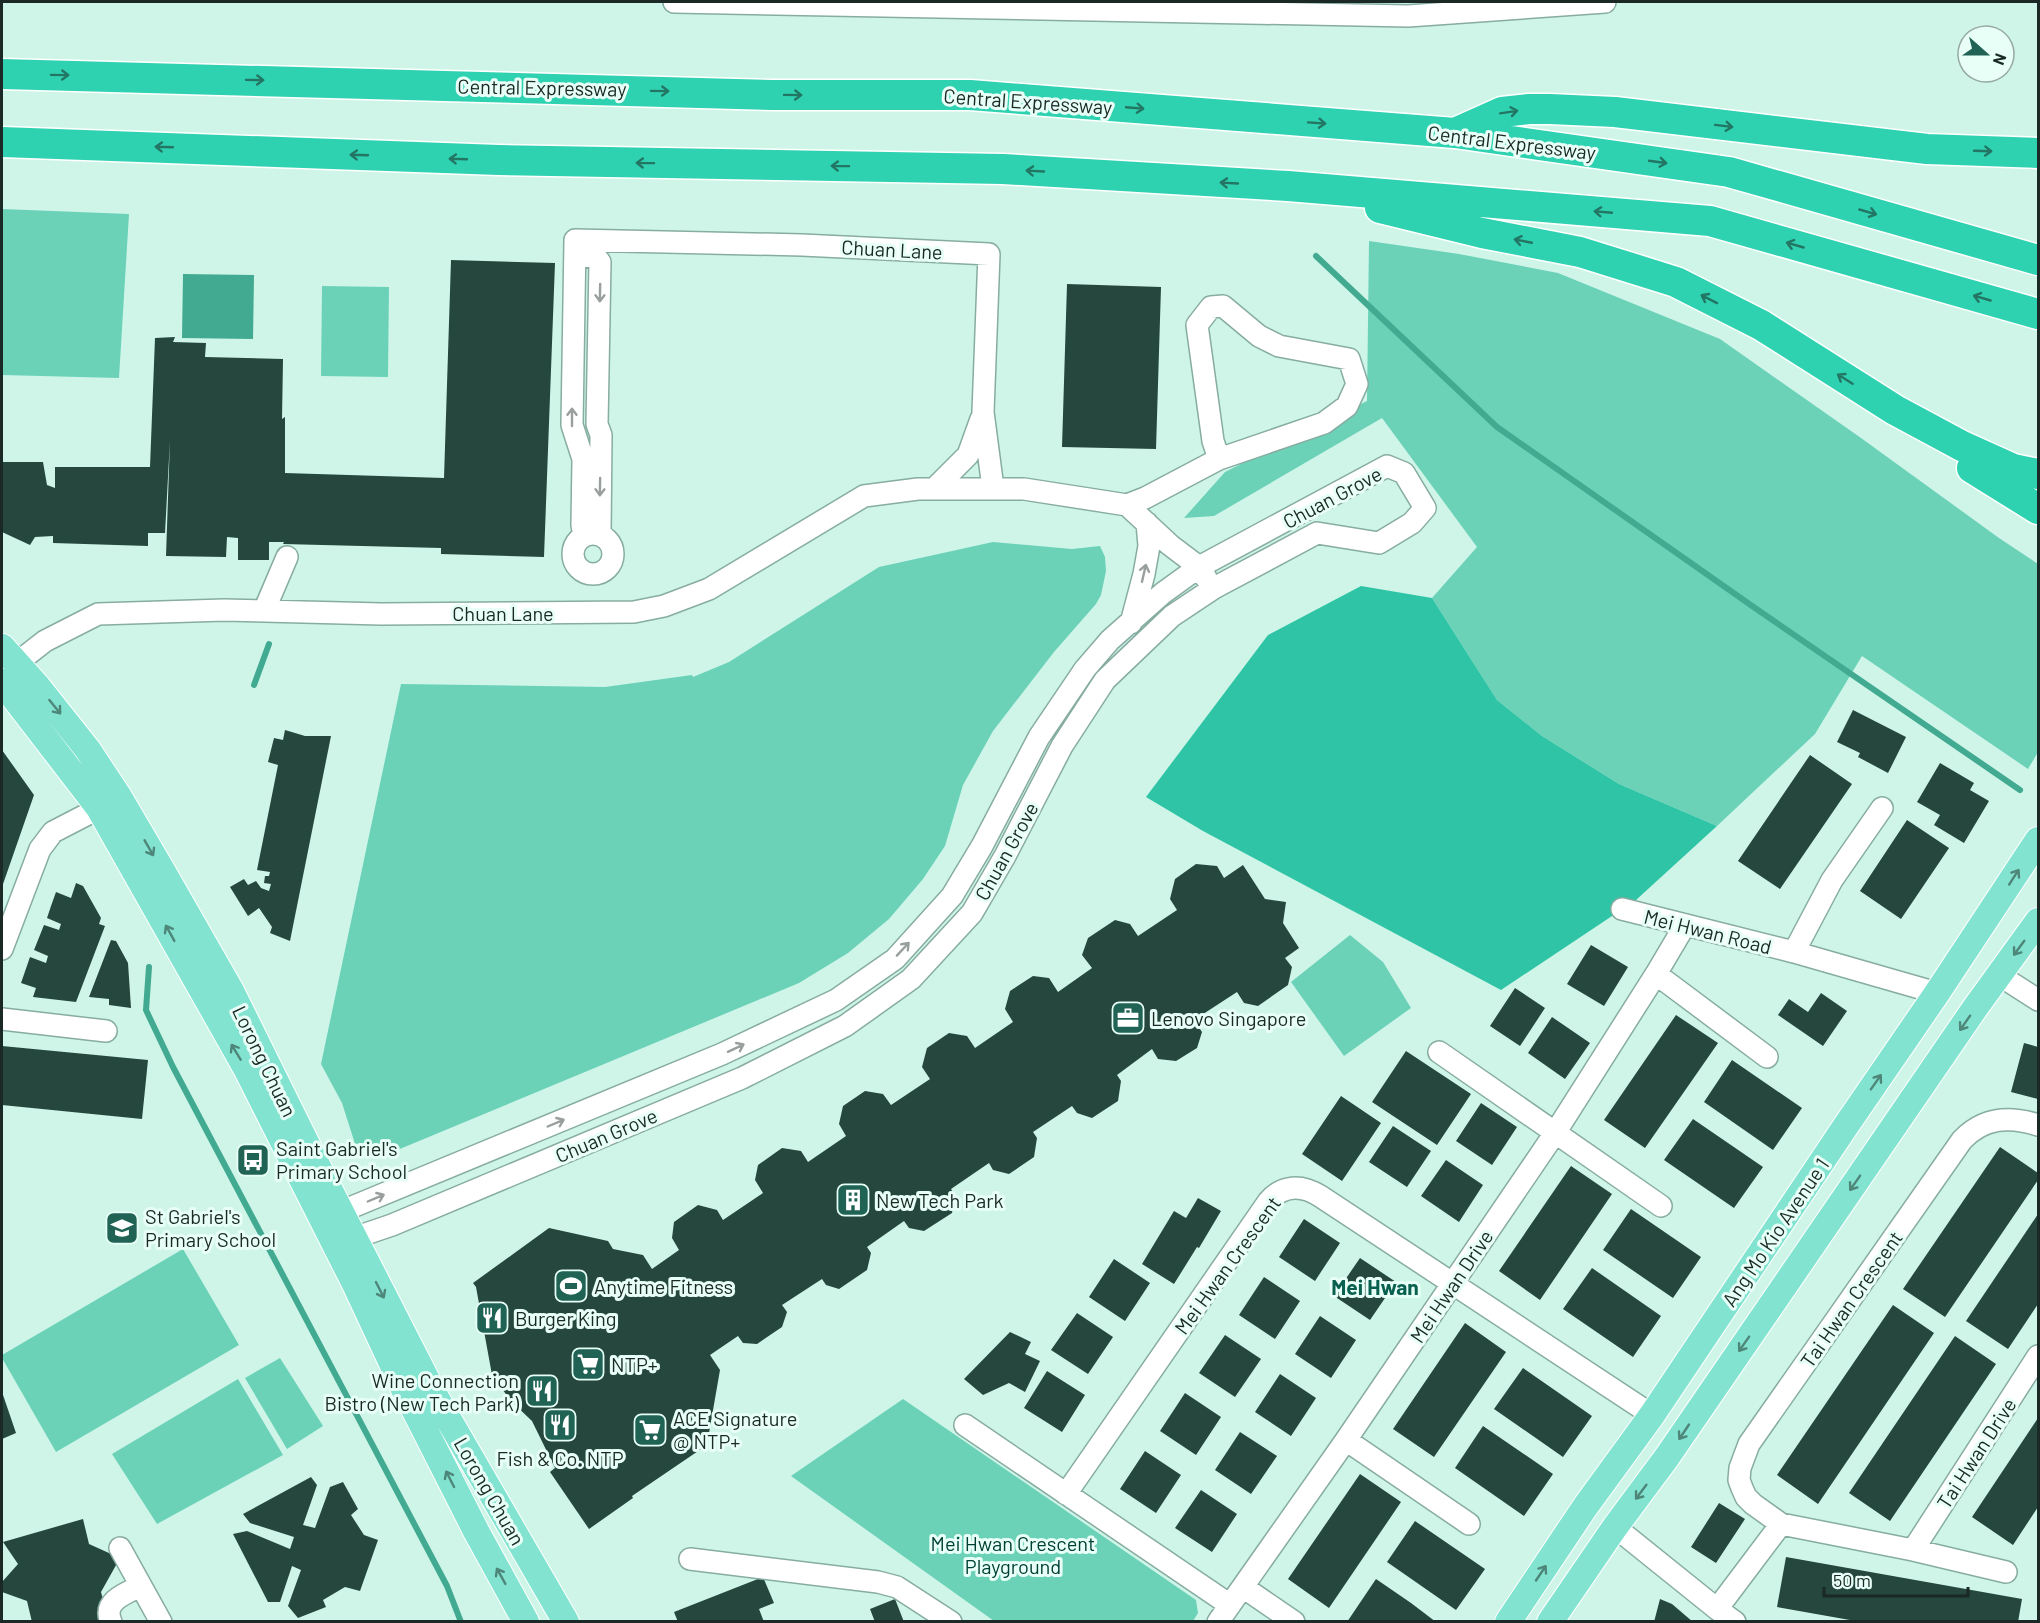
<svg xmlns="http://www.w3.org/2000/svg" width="2040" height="1623" font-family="Barlow,sans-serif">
<rect width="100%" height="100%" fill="#cff5e9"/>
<path fill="#6bd2b8" d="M2 209 129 214 119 378 2 375Z
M1369 241 1459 254 1558 273 1720 339 1861 438 1999 538 2038 564V752L2028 769 1862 656 1815 734 1717 826 1619 784 1542 736 1497 700 1432 598 1477 547 1382 418 1214 516 1184 518 1225 472 1367 401Z
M322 286 389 287 388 377 321 376Z
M993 542 1072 549 1100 546 1105 557 1106 571 1101 595 1096 604 1054 652 993 731 963 785 945 846 923 879 889 919 848 953 799 983 383 1156 356 1147 342 1103 321 1064 401 684 605 687 692 675 693 677 729 662 879 567Z
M1350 935 1383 962 1411 1008 1344 1056 1291 982Z
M183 1249 239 1345 56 1452 2 1358V1355Z
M280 1358 323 1426 287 1449 245 1378Z
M238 1379 283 1455 157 1524 112 1454Z
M903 1399 1196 1600 1198 1613 1193 1621H994L791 1476Z"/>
<path fill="#2fc4a5" d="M1361 586 1432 598 1497 700 1542 736 1619 784 1717 826 1636 900 1501 990 1203 831 1146 797 1268 635Z"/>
<path fill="#41aa91" d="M183 274 254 275 253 339 182 338Z"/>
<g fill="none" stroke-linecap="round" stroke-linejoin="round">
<path stroke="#41aa91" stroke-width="6" d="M1316 256 1497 427 1755 608 2020 790
M254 685 269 644
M149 967 146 1010 173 1067 447 1586 461 1622"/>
</g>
<path fill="#25473e" d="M451 260 555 263 544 557 441 554V548L283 544 284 542H269V560H238V538L227 537 226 557 166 556 170 440 165 533H148V546L53 543V536L35 537 30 545 2 532V462H43L47 485 55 488V467H150L155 338 175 337 173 342 206 343 205 357 283 359 282 419 285 417V473L444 478Z
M1067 284 1161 287 1156 449 1062 447Z
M1853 710 1906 737 1888 773 1858 757 1860 753 1837 742Z
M285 730 305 736H331L290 941 270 933 272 927 259 908 248 916 230 887 244 879 248 885 256 881 261 888 269 891 271 884 264 883 265 876H269L270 872 257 870 278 765 268 762 274 738 283 740Z
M2 750 34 795 2 887Z
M1810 755 1852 784 1780 889 1738 861Z
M1940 763 1974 783 1970 790 1989 801 1964 843 1934 825 1940 815 1917 802Z
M1907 820 1949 848 1901 919 1860 891Z
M1196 864 1217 866 1224 878 1243 865 1265 899 1286 902 1283 923 1299 948 1285 958 1292 967 1288 985 1258 1006 1244 1003 1237 992 1194 1020 1202 1032 1197 1048 1176 1061 1158 1059 1152 1049 1117 1075 1121 1081 1118 1101 1092 1118 1077 1113 1072 1106 1033 1132 1037 1138 1034 1157 1009 1174 993 1170 989 1163 951 1189 955 1196 952 1213 924 1231 909 1228 904 1221 867 1247 871 1253 867 1270 839 1289 826 1285 822 1279 782 1305 787 1312 782 1327 757 1344 743 1343 738 1336 710 1355 720 1370 709 1433 703 1438 707 1445 632 1496 633 1498 589 1529 550 1472 555 1468 532 1421 511 1401 492 1375 476 1287 473 1283 549 1228 608 1241 613 1249 643 1255 652 1269 679 1250 672 1238 674 1222 698 1205 717 1210 723 1220 763 1193 755 1180 758 1165 782 1148 801 1151 808 1162 846 1136 839 1124 843 1106 865 1091 883 1094 891 1105 930 1079 922 1067 927 1048 949 1033 967 1036 975 1048 1013 1022 1005 1009 1010 991 1033 976 1049 978 1058 992 1092 968 1082 955 1088 938 1115 920 1130 924 1138 936 1177 910 1170 899 1175 879Z
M76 883 83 886 101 918 99 924 105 926 76 1002 33 997 36 988 21 983 30 957 46 963 48 956 34 950 44 925 59 930 61 924 47 918 51 906 56 892 71 898Z
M111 940 116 941 128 963 131 1008 109 1005V999L89 997Z
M1591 945 1628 967 1604 1006 1567 984Z
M1515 988 1545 1008 1520 1046 1490 1026Z
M1821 993 1847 1011 1823 1046 1778 1015 1789 999 1808 1012Z
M1676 1015 1718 1043 1645 1148 1604 1120Z
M1552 1017 1590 1043 1565 1079 1528 1053Z
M2024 1043 2038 1047V1099L2011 1092Z
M2 1046 148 1060 142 1119 2 1105Z
M1406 1051 1471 1094 1437 1145 1372 1102Z
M1732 1060 1802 1108 1773 1150 1704 1102Z
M1341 1096 1381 1123 1342 1181 1302 1154Z
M1481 1103 1517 1127 1492 1165 1456 1141Z
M1693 1119 1763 1167 1734 1208 1664 1160Z
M1393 1126 1431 1151 1407 1187 1369 1162Z
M2000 1147 2038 1173V1180L1945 1317 1903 1289Z
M1446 1160 1483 1185 1459 1222 1421 1196Z
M1571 1166 1612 1194 1540 1300 1499 1271Z
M1198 1198 1221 1211 1199 1248 1197 1247 1174 1284 1142 1264 1174 1211 1186 1218Z
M1631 1209 1701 1257 1673 1298 1603 1250Z
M2038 1214V1304L2008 1349 1966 1321Z
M1304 1219 1340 1243 1315 1281 1279 1257Z
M1360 1258 1396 1282 1370 1320 1334 1296Z
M1114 1259 1150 1283 1125 1321 1089 1297Z
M1592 1268 1661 1316 1633 1357 1563 1309Z
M1264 1277 1300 1301 1275 1339 1239 1315Z
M1893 1305 1934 1333 1818 1504 1777 1475Z
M1077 1313 1113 1337 1088 1374 1051 1350Z
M1320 1316 1356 1340 1331 1378 1295 1354Z
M1465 1323 1506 1352 1434 1457 1393 1429Z
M1010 1332 1031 1342 1025 1354 1040 1361 1025 1392 1009 1383 983 1395 964 1379Z
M1225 1335 1261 1359 1235 1397 1199 1373Z
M1955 1336 1996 1364 1890 1521 1849 1493Z
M1523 1368 1592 1416 1563 1457 1494 1409Z
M1047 1371 1085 1395 1062 1432 1024 1408Z
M1280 1374 1316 1398 1291 1436 1255 1412Z
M2 1392 16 1433 2 1439Z
M1185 1393 1221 1417 1196 1455 1160 1431Z
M2038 1418V1507L2013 1545 1972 1517Z
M1483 1426 1553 1474 1524 1516 1455 1468Z
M1240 1432 1277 1456 1251 1494 1215 1470Z
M1145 1451 1181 1475 1156 1513 1120 1489Z
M1360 1474 1401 1502 1329 1608 1288 1579Z
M311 1477 317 1485 303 1525 315 1528 330 1487 343 1482 358 1509 351 1515 364 1535 378 1540 360 1591 345 1587 323 1600 326 1607 298 1618 288 1606 301 1570 292 1566 280 1602H268L233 1534 247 1531 290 1549 294 1537 250 1523 243 1514Z
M1201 1490 1237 1514 1212 1552 1175 1528Z
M1719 1503 1745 1519 1716 1563 1691 1547Z
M83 1519 89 1544 120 1558 101 1592 109 1622H32L27 1601 2 1592V1582L18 1564 3 1542Z
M1415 1521 1485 1569 1456 1610 1387 1562Z
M1786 1557 2022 1599 2018 1622H1861L1777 1607Z
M763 1577 774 1603 759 1609 764 1622H678L674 1612Z
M1376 1579 1411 1603 1436 1622H1347Z
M895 1599 904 1622H875L870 1609Z
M1660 1599 1672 1604 1693 1622H1654Z"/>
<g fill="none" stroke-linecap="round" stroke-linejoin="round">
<defs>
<path id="minor" d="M674 2 1408 16 1605 2
M575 255 596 257 600 262 597 424 601 435 600 535
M935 488 968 455 981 419
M1127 505 1145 498 1219 459 1324 423 1347 406 1357 384 1349 359 1279 346 1259 336 1223 306 1211 307 1197 325 1213 441 1219 459
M573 554a20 20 0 1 1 40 0a20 20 0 1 1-40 0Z
M584 536 582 525 583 459 572 425 575 240 802 245 989 254 983 412 993 488
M264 611 287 557
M1131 623 1144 574 1149 546 1147 523
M4 673 45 641 98 614 224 610 381 614 634 612 664 606 709 589 864 496 918 489H1024L1127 505 1170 545 1199 567 1206 578
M1622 909 1794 952 1937 993
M2 949 40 849 53 832 111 802
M1794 952 1832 880 1882 808
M1656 974 1767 1057
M1999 975 2038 1000
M2 1019 106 1031
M1439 1052 1661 1206
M328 1217 722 1054 836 1000 895 959 952 896 982 846 1039 737 1085 669 1110 640 1163 593 1199 567 1387 466 1404 473 1425 508 1412 523 1379 543 1317 533 1214 588 1172 616 1105 680 1062 746 1005 856 972 913 911 979 845 1026 742 1078 392 1225 339 1243
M965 1425 1230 1605
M1346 1440 1469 1524
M1066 1494 1268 1202C1282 1185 1301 1184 1320 1196L1652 1415
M1615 1527 1717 1609 1735 1622
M120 1548 161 1622
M1913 1550 2038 1356
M690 1559 878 1582 897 1587 951 1622
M2006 1572 1913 1550 1781 1524 1753 1504 1746 1497 1742 1488 1739 1480 1740 1468 1749 1444 1962 1140C1984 1117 2010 1116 2038 1125
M1243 1587 1294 1622
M1717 1609 1781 1524
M111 1622C102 1601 126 1593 141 1586
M1218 1622 1346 1440 1555 1133 1656 974 1685 925"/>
<path id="major" d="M2 647 38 687 88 750 119 797 163 872 231 991 320 1171 435 1396 566 1622
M2 682 99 808 246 1068 356 1286 404 1389 476 1531 526 1622
M1508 1622 1585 1507 1652 1415 1843 1130 1937 993 2038 840
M1550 1622 1615 1527 1667 1457 1975 1008 2038 921"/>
<path id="highway" d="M2 74 772 95H970L1455 133 1729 172 2038 260
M1455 133 1502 112 1529 109H1550L1615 112 1927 149 2038 153
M2 142 499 160 1003 169 1288 186 1710 221 2038 314
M1380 208 1482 233 1580 252 1676 282 1761 325 1895 410 1962 446 2013 469 2038 474
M1972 468 2038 509"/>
</defs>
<use href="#minor" stroke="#87aca1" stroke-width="24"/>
<use href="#major" stroke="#fff" stroke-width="28"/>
<use href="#highway" stroke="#fff" stroke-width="33"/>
<use href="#minor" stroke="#fff" stroke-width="21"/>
<use href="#major" stroke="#82e4d0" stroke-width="26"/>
<use href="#highway" stroke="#2fd2b0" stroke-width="30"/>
</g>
<defs><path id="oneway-shaft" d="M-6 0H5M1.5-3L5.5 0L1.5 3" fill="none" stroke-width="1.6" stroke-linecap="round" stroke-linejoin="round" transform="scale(1.5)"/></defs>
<g stroke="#237564">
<use href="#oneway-shaft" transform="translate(60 75) rotate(1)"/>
<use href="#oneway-shaft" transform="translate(255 80) rotate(1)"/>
<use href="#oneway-shaft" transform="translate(660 91) rotate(1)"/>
<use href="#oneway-shaft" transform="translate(793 95) rotate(1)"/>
<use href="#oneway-shaft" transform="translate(1135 108) rotate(5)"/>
<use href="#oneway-shaft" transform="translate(1509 112) rotate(-9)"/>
<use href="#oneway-shaft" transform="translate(1317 123) rotate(4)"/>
<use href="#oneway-shaft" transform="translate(1724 126) rotate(7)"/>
<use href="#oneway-shaft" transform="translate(164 147) rotate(-178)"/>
<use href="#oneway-shaft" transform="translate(1983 151) rotate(2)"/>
<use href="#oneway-shaft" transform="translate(359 155) rotate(-178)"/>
<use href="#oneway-shaft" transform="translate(458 159) rotate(-178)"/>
<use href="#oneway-shaft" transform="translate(1658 162) rotate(8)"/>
<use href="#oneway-shaft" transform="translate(645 163) rotate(-179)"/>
<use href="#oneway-shaft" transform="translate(840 166) rotate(-179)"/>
<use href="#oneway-shaft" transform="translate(1035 171) rotate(-177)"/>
<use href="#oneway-shaft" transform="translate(1229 183) rotate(-177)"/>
<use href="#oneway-shaft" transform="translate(1603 212) rotate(-175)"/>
<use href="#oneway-shaft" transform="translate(1868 212) rotate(16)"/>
<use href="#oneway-shaft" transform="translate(1523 241) rotate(-169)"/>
<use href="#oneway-shaft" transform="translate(1795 245) rotate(-164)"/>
<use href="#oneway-shaft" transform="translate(1982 298) rotate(-164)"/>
<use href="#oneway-shaft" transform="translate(1709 299) rotate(-153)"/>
<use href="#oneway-shaft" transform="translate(1845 379) rotate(-148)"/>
</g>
<g stroke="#989f9d">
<use href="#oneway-shaft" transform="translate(600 293) rotate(91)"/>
<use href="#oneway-shaft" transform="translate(572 417) rotate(-90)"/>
<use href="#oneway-shaft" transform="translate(600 487) rotate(91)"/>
<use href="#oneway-shaft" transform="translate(1144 573) rotate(-77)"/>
<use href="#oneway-shaft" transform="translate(903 949) rotate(-47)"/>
<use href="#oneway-shaft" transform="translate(736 1048) rotate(-25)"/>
<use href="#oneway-shaft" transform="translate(556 1123) rotate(-23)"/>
<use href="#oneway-shaft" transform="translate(376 1198) rotate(-23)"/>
</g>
<g stroke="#4e867a">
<use href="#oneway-shaft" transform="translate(55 707) rotate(51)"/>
<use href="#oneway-shaft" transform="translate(149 848) rotate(60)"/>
<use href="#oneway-shaft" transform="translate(2014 877) rotate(-57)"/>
<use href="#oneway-shaft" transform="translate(170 933) rotate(-119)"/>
<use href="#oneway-shaft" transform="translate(2019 948) rotate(126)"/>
<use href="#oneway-shaft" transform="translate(1965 1023) rotate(125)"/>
<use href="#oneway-shaft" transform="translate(236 1052) rotate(-121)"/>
<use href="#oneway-shaft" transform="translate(1876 1082) rotate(-55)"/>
<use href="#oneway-shaft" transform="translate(1855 1183) rotate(125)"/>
<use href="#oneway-shaft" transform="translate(380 1290) rotate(63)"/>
<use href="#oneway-shaft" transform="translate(1744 1344) rotate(125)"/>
<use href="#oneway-shaft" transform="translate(1684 1432) rotate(124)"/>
<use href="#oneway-shaft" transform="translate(450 1479) rotate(-117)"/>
<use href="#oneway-shaft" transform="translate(1641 1492) rotate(127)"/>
<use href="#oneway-shaft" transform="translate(1541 1573) rotate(-56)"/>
<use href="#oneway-shaft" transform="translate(501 1576) rotate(-119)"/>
</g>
<defs>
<symbol id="office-square" viewBox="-11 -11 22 22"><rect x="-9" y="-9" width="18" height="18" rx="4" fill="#206354" stroke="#e8fff7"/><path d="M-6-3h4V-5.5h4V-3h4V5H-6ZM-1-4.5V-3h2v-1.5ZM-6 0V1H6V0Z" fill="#fff"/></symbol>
<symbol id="bus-square" viewBox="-11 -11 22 22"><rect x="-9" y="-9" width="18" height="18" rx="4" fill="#206354" stroke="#e8fff7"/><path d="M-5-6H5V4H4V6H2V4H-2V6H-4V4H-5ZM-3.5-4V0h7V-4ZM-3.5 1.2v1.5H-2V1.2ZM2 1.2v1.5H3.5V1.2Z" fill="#fff"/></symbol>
<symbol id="building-square" viewBox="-11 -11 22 22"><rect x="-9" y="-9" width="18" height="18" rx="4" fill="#206354" stroke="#e8fff7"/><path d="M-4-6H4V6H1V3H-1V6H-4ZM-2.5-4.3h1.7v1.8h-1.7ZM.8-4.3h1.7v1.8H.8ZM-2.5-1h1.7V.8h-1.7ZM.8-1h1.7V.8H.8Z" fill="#fff"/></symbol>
<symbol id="school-square" viewBox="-11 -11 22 22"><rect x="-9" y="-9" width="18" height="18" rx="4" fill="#206354" stroke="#e8fff7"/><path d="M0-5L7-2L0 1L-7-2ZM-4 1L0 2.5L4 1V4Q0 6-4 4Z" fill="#fff"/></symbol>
<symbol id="stadium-square" viewBox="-11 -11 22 22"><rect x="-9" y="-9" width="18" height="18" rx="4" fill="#206354" stroke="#e8fff7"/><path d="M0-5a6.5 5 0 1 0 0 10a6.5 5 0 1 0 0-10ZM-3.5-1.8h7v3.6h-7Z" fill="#fff"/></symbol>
<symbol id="restaurant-square" viewBox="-11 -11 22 22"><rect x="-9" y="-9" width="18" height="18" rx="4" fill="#206354" stroke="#e8fff7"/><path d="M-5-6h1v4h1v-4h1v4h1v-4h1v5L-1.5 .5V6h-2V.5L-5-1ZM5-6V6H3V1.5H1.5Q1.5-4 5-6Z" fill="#fff"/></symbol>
<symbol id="supermarket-square" viewBox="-11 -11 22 22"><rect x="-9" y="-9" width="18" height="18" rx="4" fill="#206354" stroke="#e8fff7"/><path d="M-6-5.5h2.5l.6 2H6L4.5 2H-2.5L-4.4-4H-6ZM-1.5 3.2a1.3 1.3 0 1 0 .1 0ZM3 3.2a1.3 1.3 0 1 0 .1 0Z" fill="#fff"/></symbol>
</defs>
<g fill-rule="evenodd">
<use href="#office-square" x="1109" y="999" width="38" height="38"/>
<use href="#bus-square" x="234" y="1141" width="38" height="38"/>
<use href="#building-square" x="834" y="1181" width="38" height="38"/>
<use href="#school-square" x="103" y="1209" width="38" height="38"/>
<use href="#stadium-square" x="552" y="1267" width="38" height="38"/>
<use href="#restaurant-square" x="473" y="1299" width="38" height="38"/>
<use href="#supermarket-square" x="569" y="1345" width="38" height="38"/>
<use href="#restaurant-square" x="523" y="1372" width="38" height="38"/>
<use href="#restaurant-square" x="541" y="1406" width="38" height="38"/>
<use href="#supermarket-square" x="631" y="1411" width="38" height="38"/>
</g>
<g text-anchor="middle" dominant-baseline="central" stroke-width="6" stroke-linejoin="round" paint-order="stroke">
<g font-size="20" fill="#1a2925" stroke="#e8fff7">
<text transform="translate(542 87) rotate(1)">Central Expressway</text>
<text transform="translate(1028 101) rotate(4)">Central Expressway</text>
<text transform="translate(1512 142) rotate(7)">Central Expressway</text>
<text transform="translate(892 249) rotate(3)">Chuan Lane</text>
<text transform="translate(1332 497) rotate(-28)">Chuan Grove</text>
<text x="503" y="613">Chuan Lane</text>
<text transform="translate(1006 851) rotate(-61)">Chuan Grove</text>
<text transform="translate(1708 931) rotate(14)">Mei Hwan Road</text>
<text transform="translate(265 1061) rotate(64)">Lorong Chuan</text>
<text transform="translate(606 1135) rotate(-23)">Chuan Grove</text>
<text transform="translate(1775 1232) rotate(-56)">Ang Mo Kio Avenue 1</text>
<text transform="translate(1227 1265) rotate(-54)">Mei Hwan Crescent</text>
<text transform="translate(1451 1286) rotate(-56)">Mei Hwan Drive</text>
<text transform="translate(1851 1299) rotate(-55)">Tai Hwan Crescent</text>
<text transform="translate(1976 1453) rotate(-57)">Tai Hwan Drive</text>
<text transform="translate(490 1491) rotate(60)">Lorong Chuan</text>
</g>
<g font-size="20" fill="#1a2925" stroke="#e8fff7" text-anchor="start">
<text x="1151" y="1018">Lenovo Singapore</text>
<text x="276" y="1148">Saint Gabriel's<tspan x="276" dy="23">Primary School</tspan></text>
<text x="876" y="1200">New Tech Park</text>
<text x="145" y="1216">St Gabriel's<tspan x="145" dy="23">Primary School</tspan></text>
<text x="594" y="1286">Anytime Fitness</text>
<text x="515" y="1318">Burger King</text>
<text x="611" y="1364">NTP+</text>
<text x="519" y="1380" text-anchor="end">Wine Connection<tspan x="519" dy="23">Bistro (New Tech Park)</tspan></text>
<text x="673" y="1418">ACE Signature<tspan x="673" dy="23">@ NTP+</tspan></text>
<text x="560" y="1458" text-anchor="middle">Fish &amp; Co. NTP</text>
</g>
<g font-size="20" fill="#004034" stroke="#e8fff7">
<text x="1013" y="1543">Mei Hwan Crescent<tspan x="1013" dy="23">Playground</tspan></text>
</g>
<g font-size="21" font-weight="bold" fill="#09604f" stroke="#e8fff7">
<text x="1375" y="1286">Mei Hwan</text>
</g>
</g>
<rect width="2040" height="1623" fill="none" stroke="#1a2925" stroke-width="6"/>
<g transform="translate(1986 54) rotate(111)"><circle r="28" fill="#e8fff7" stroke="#96a9a3" stroke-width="1.5"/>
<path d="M0-4.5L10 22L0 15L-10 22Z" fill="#206354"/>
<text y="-9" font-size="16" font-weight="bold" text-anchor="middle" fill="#1a2925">N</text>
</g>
<path d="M1824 1587v9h144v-9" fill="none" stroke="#1a2925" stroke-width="3"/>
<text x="1833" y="1587" font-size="18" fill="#1a2925" stroke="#e8fff7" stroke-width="4.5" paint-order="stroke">50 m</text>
</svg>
